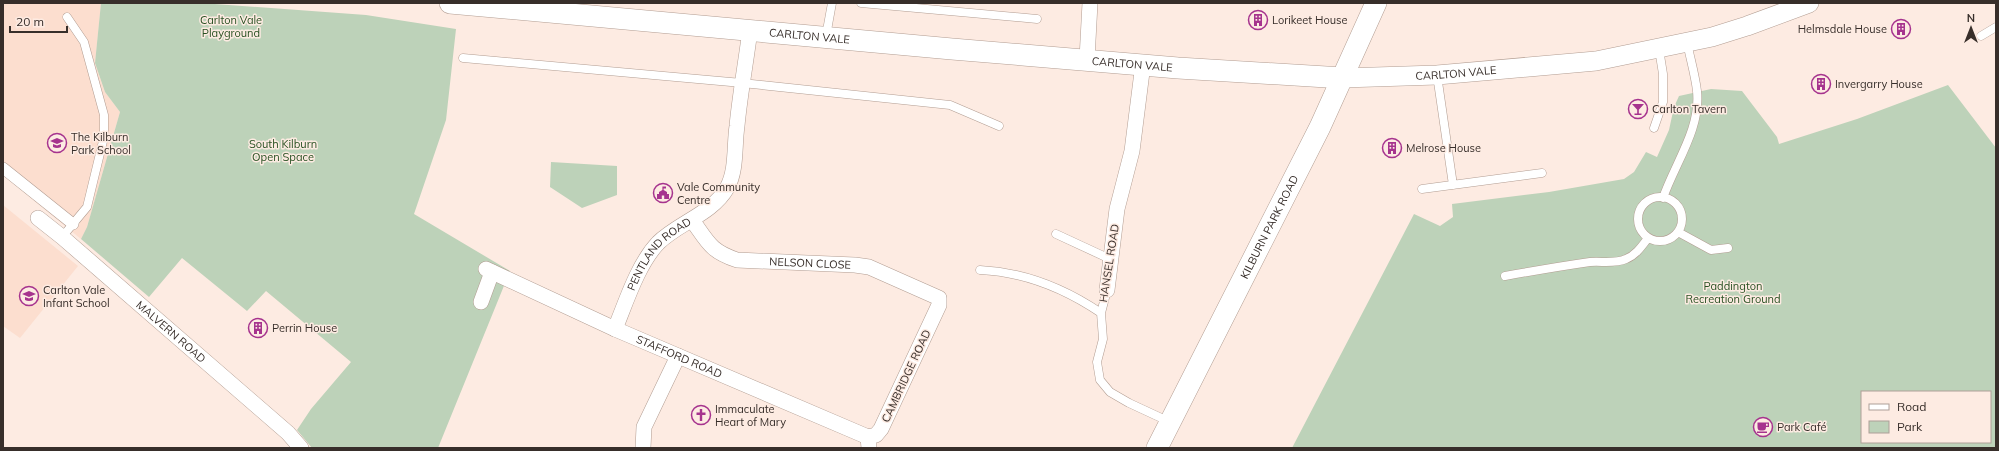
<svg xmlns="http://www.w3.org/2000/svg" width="1999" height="451" font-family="Mulish,sans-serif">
<rect width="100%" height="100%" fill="#fdebe2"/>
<path fill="#fcdecf" d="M3 3H101L95 63 105 92 120 112 87 227 81 239 3 175Z
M3 205 78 266 20 338 3 326Z"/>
<path fill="#bdd2b9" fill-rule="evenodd" d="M101 3H201L366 15 456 29 446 120 414 214 510 271 438 448H312L297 430 311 409 351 362 266 291 247 311 182 258 149 297 81 239 87 227 120 112 105 92 95 63Z
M1948 85 1996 148V448H1292L1414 214 1440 226 1453 217 1452 204 1549 192 1624 179 1634 172 1646 152 1657 157 1669 130 1674 107 1679 96 1711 89 1742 91 1777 137 1779 144 1857 119ZM1862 392H1990V442H1862Z
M551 162 617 166V195L582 208 550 187Z"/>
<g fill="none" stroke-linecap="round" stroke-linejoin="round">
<defs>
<path id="service" d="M861 3 1037 19
M826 36 832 3
M1981 36 1996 27
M463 58 742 83 950 105 999 126
M1437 75 1453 185
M1654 128 1663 102V74L1659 49
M1422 189 1542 173
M1638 219a22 22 0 1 1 44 0a22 22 0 1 1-44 0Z
M1663 198C1675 163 1701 129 1697 91 1695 74 1690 58 1687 42
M1678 232 1711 250 1728 248
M1056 234 1110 259
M62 237 87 207 104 137V115L84 42 67 17
M980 270C1025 272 1064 288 1101 313
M1505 276C1533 271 1562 266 1590 262 1602 261 1615 264 1626 259 1636 255 1642 246 1648 238
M1107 290 1101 313 1103 339 1097 362 1100 380 1110 392 1129 403 1170 422"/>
<path id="pedestrian" d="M3 168 73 224"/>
<g id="minor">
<path d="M1087 59 1090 3"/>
<path id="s1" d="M38 218 62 237 288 433 301 448"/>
<path id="s2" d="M692 220C708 242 710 251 737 260L855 265 869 267 939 298V305L881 429 876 435 868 437 869 448"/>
<path id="s3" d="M486 269 615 329 868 437"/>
<path d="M1107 290 1117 209 1132 151 1143 64"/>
<path d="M481 302 492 272"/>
<path id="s4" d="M615 329C626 302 638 264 658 243 678 223 712 214 727 188 737 170 734 146 737 126 740 94 746 62 750 30"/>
<path d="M643 448 644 427 678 356"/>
</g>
<g id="tertiary">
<path id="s5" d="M1343 78 1437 75 1596 61 1712 37 1747 26 1809 3"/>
</g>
<g id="secondary">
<path id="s6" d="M450 3 952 49 1178 68 1343 78"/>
<path id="s7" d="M1157 448 1320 127 1376 3"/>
</g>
</defs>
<use href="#service" stroke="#b29d92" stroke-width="9"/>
<use href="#pedestrian" stroke="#b29d92" stroke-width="12"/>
<use href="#minor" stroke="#b29d92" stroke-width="16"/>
<use href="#tertiary" stroke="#b29d92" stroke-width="20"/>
<use href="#secondary" stroke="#b29d92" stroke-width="22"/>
<use href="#service" stroke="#fff" stroke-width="8"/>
<use href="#pedestrian" stroke="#fff" stroke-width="11"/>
<use href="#minor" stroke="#fff" stroke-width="15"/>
<use href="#tertiary" stroke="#fff" stroke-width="19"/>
<use href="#secondary" stroke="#fff" stroke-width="21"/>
</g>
<defs>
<symbol id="building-ring" viewBox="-11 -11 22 22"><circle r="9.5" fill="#fdebe2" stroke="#a6338e" stroke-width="1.5"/><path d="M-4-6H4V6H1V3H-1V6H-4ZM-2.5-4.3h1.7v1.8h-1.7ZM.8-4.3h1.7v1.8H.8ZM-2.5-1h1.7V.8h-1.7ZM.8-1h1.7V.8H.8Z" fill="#a6338e"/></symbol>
<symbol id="bar-ring" viewBox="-11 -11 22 22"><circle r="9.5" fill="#fdebe2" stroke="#a6338e" stroke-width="1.5"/><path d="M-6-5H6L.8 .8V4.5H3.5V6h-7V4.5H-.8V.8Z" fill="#a6338e"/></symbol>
<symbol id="school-ring" viewBox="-11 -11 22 22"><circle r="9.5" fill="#fdebe2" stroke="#a6338e" stroke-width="1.5"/><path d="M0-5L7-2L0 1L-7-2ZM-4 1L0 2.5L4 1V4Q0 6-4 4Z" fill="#a6338e"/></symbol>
<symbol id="civic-ring" viewBox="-11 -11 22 22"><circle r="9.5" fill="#fdebe2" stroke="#a6338e" stroke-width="1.5"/><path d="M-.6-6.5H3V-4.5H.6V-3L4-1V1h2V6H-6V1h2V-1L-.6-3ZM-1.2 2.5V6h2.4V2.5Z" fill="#a6338e"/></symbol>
<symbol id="church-ring" viewBox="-11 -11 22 22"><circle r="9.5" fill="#fdebe2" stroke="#a6338e" stroke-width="1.5"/><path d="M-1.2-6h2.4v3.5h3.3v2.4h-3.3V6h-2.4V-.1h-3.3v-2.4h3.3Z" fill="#a6338e"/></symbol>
<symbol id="cafe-ring" viewBox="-11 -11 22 22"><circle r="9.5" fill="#fdebe2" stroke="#a6338e" stroke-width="1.5"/><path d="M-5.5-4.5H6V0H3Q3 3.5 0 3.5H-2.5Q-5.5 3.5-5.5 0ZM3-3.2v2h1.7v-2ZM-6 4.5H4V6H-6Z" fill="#a6338e"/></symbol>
</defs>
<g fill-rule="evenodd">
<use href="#building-ring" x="1247" y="9" width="22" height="22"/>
<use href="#building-ring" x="1890" y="18" width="22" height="22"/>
<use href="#building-ring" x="1810" y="73" width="22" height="22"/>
<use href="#bar-ring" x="1627" y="98" width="22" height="22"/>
<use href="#school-ring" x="46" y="132" width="22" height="22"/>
<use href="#building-ring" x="1381" y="137" width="22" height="22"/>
<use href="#civic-ring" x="652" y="182" width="22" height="22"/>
<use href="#school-ring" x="18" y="285" width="22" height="22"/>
<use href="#building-ring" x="247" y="317" width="22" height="22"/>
<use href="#church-ring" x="690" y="404" width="22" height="22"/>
<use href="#cafe-ring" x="1752" y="416" width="22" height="22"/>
</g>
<g text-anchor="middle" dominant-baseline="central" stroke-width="3" stroke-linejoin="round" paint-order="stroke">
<g font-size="11" fill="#275021" stroke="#fdebe2">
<text x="231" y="20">Carlton Vale<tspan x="231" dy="13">Playground</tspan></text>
<text x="283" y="144">South Kilburn<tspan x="283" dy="13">Open Space</tspan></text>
<text x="1733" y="286">Paddington<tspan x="1733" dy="13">Recreation Ground</tspan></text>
</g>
<g font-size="11" fill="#372e2a" stroke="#fdebe2" text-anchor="start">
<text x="1272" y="20">Lorikeet House</text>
<text x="1887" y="29" text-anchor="end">Helmsdale House</text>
<text x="1835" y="84">Invergarry House</text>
<text x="1652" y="109">Carlton Tavern</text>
<text x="71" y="137">The Kilburn<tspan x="71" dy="13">Park School</tspan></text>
<text x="1406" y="148">Melrose House</text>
<text x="677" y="187">Vale Community<tspan x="677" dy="13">Centre</tspan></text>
<text x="43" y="290">Carlton Vale<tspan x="43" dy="13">Infant School</tspan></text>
<text x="272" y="328">Perrin House</text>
<text x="715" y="409">Immaculate<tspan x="715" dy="13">Heart of Mary</tspan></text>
<text x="1777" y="427">Park Café</text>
</g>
<g font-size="11" fill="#372e2a" stroke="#fdebe2">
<text stroke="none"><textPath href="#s6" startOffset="361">CARLTON VALE</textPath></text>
<text stroke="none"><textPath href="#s6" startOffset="685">CARLTON VALE</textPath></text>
<text stroke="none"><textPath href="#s5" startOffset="113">CARLTON VALE</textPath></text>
<text stroke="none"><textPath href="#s7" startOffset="248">KILBURN PARK ROAD</textPath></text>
<text stroke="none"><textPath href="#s4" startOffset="89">PENTLAND ROAD</textPath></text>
<text transform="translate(1109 263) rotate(-81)">HANSEL ROAD</text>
<text stroke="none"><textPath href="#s2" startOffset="135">NELSON CLOSE</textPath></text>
<text stroke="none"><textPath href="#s1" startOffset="175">MALVERN ROAD</textPath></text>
<text stroke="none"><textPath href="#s3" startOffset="212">STAFFORD ROAD</textPath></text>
<text transform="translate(906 376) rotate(-65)">CAMBRIDGE ROAD</text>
</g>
</g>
<rect width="1999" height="451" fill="none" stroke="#372e2a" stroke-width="8"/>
<rect x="1861" y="391" width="130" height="52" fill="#fdebe2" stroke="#ae9f98"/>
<rect x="1869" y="404" width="20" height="6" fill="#ffffff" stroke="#ae9f98"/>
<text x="1897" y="411" font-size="12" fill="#372e2a">Road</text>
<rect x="1869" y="421" width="20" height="12" fill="#bdd2b9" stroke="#ae9f98"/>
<text x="1897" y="431" font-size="12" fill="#372e2a">Park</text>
<g transform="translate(1971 28)" stroke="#fdebe2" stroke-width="3" paint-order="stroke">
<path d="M0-3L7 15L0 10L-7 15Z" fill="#372e2a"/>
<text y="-6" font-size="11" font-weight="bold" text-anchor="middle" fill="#372e2a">N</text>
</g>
<path d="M10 26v6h57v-6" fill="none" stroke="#372e2a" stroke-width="2"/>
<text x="16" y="26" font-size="12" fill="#372e2a" stroke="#fdebe2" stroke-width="3" paint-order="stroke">20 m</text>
</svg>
